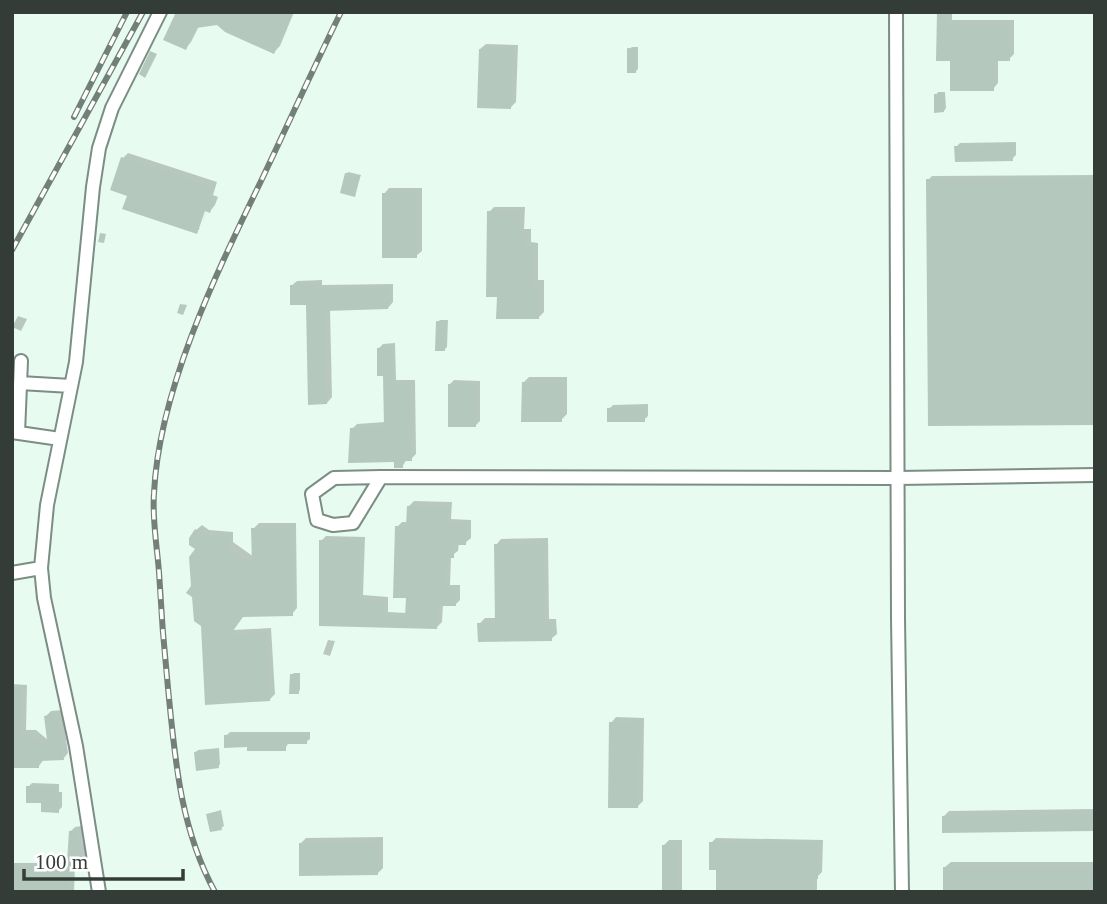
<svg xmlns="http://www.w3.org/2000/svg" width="1107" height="904" font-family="Georgia,serif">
<rect width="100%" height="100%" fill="#e7fbf1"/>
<path fill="#0003" d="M174 12H294L280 46 274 52 218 23 199 26 191 42 186 48Z
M937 12H952V20H1014V54L1009 59H998V83L993 89 952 59H937Z
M486 44 518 45 516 102 511 107 480 49Z
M632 47H638V69L635 72 629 49Z
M1095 48V73H1094L1093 49Z
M938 92H945L946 108 944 111 936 95Z
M1016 142V155L1012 159 956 147 960 143Z
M128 153 217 182 213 195 218 197 215 205 210 211 207 210 201 228 209 203 206 202 197 228H200L196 232 129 195 123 158Z
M348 172 361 175 354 195 346 174Z
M1095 175V423L928 180 932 176Z
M389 188H422V251L416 256 384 194Z
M494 207H525L524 229H531V242L538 243V280H544V312L538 318 498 295 489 212Z
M100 233 106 234 104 243 98 242Z
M322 280V285L393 284V302L388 308 330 309 332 397 327 403 307 303 291 286 297 281Z
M180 304 187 305 183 315 177 313Z
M18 316 27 319 21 331 12 327Z
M440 320H448L447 347 445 349 437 322Z
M395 343 396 380H415L416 454 411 459H407L402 467 352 429 357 424 385 422V374L378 349 383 344Z
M529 377H567V414L561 420 523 383Z
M454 380 480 381V421L476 425 450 384Z
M648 404V416L644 420 609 409 613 405Z
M414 501 452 502 451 519 471 520V538L465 543H459L458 551 451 556 450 585H460V600L455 605 443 604 442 622 437 627 321 625V541L326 536 365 537 363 595 388 597V612L407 613 408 597 397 527 402 522H408L409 506Z
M259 523H296L297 608 292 614 244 615 233 630 271 628 275 694 269 700 203 625 193 587 197 549 196 530 202 525 209 530 233 532V542L254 557 253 529Z
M548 538 549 619H556L557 634 551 639 479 624 485 618H497L496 545 501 539Z
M328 640 335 641 330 656 323 654Z
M294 673H300V690L298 692 291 675Z
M12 684 27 685 26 730H36L48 740 46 716 51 711 62 710 68 753 63 759H44L39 766H12Z
M616 717 644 718 643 801 637 807 611 723Z
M230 732H310V739L306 742H289L285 749 249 745 226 736Z
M219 748 220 764 218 767 196 752 198 750Z
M32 783 59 784V792H62V807L58 811 43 801 28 787Z
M1095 809 1093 829 943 817 949 811Z
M221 810 224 826 221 828 208 814Z
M82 826 83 843 86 844V854H88L90 861 85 866 75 867 74 892H12V863H46L51 857 69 858 70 832 75 827Z
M383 837V868L377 874 301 843 306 838Z
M716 838 823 840 822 872 817 877V892H717L718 868 711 843Z
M669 840H682V892H664L663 846Z
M951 862H1095V892L945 867Z"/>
<path fill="#b5c8be" d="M176 12H293L274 54 225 32 217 25 196 28 186 50 163 40Z
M937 12H947V25H1009L1010 61H994V91H950V61H936Z
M627 48 637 49 636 73H627Z
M479 49 513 50 511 109 477 108Z
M150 51 157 54 145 78 139 74Z
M934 94H944V112L934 113Z
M1012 145 1013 161 955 162 954 146Z
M121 157 213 188 208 200 214 202 210 213 205 211 197 234 122 209 127 196 110 190Z
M345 173 360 177 355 197 340 193Z
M1095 178V425L928 426 926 179Z
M382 193H417V258H382Z
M487 211 520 212V234H526V247H534L533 285H539V319H496L497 297H486Z
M290 285H317V290L388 288V309L325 311 327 404 308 405 306 305H290Z
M436 321 446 322 445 351H435Z
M391 347 392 385 411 384 412 461H403V468H394V462L348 463 350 428 384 426 383 376H377V348Z
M522 382H562V422H521Z
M448 384H477L476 427H448Z
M645 407V422H607V408Z
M407 506 447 507V524H467L466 545H454V558H447L446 589 456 590V606H438L437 629 319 626V540L360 541 359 600 383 602V616L405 617 406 598H393L395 526H406Z
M251 528H291L293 616 243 617 230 635 266 633 270 701 205 705 201 626 194 621 192 597 186 593 191 586 189 557 195 549 189 545V538L195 529 203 535 228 537V548L252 565Z
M543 543 545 624 551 623 552 641 478 642 477 623H495L494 544Z
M290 674H299V694H289Z
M12 689H22L21 735H30L48 748 44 716 57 714 64 760 39 761V768H12Z
M609 722H639L638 808H608Z
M247 734 307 735V744H286V751H247V747L224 748V735Z
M217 749 219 768 196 771 194 752Z
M26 786 56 787V796H59V813L41 812V803H26Z
M219 811 222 830 210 832 206 814Z
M1094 814V831L942 833V816Z
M78 830 79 848H82L81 858H84L86 868 71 869 70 892H12V867H44V861L67 862 69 831Z
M378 842V875L299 876V843Z
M709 842 818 844V879H813L812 892H716V870H709Z
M662 845H677V892H662Z
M943 867H1095V892H943Z"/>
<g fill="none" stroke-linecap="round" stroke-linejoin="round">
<defs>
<path id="minor" d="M896 12 898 618 902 892
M20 383 71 386
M12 432 60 439
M18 433 21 361
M381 477 353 523 333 525 317 520 312 494 334 478 381 477 898 478 1095 475
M12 573 41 568
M99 892 76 746 44 598 41 568 47 505 76 362 93 187 99 148 112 108 160 12"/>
</defs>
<use href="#minor" stroke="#7b8d84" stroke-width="16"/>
<use href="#minor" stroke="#fff" stroke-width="12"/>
<defs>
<path id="rail" d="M74 117 127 12
M12 250 143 12
M215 892C180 828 175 759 168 688 164 649 161 610 159 572 157 546 152 519 154 493 159 389 217 272 262 179 288 124 314 67 341 12"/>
</defs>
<use href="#rail" stroke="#737f79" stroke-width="6"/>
<use href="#rail" stroke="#fff" stroke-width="3.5" stroke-dasharray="10" stroke-linecap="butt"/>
</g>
<rect width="1107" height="904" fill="none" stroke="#343c38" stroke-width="28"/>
<path d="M24 869v10h159v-10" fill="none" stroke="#343c38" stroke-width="3.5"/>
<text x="35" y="869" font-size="21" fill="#343c38" stroke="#ffffff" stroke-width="5" paint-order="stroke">100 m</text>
</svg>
